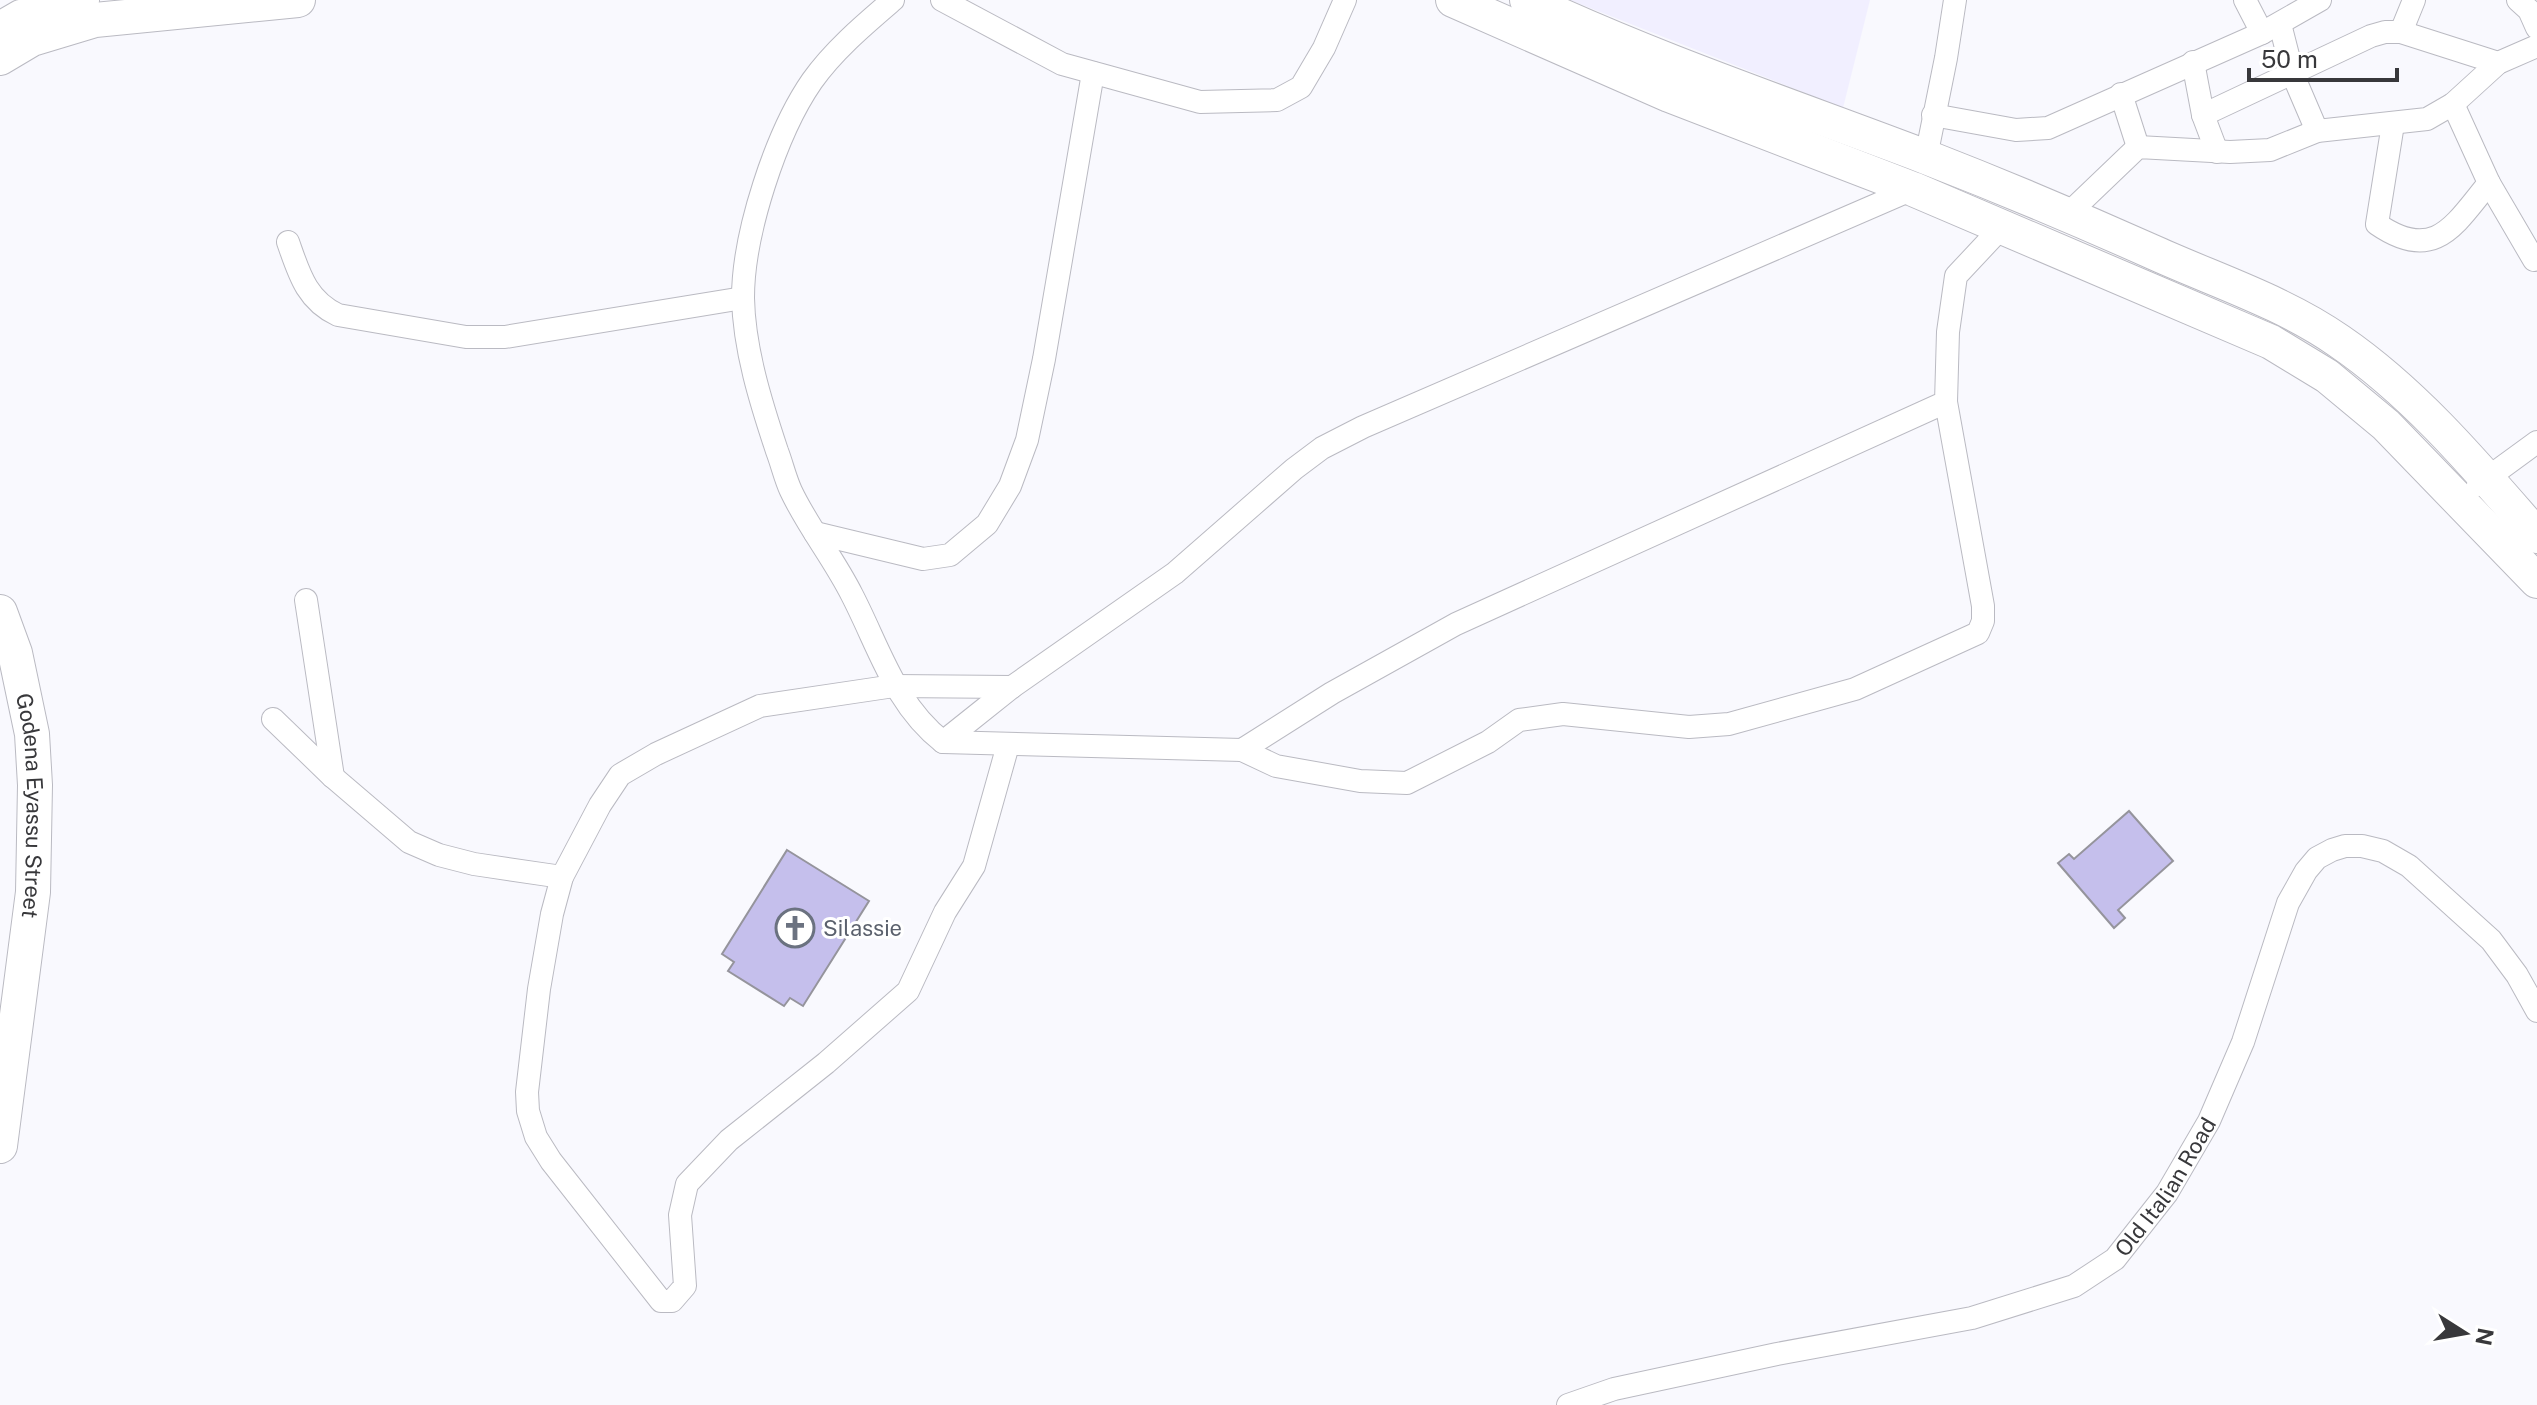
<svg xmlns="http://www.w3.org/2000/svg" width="2537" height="1405" font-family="'Public Sans',sans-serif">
<rect width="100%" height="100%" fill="#f9f9fe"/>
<path fill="#f1efff" d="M1570 0H1870L1843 108Z"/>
<path fill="#c5bfec" stroke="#95949c" stroke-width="2" d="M2129 811 2173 861 2118 910 2125 918 2114 928 2058 863 2069 854 2074 859Z
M787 850 869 901 803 1006 790 998 784 1006 728 971 734 962 722 954Z"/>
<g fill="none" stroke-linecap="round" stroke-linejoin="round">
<defs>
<g id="street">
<path d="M893 0C865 24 834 50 812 81 776 133 743 234 743 298 744 349 761 403 777 451 782 464 785 478 791 491 808 527 834 559 852 595 879 647 895 705 943 742L1242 750 1332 693 1456 624 1946 402 1948 332 1956 276 2001 228"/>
<path d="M942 0 1062 64 1200 102 1277 100 1301 87 1324 48 1345 0"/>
<path d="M2245 0 2262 33"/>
<path d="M2518 0 2529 10 2537 28"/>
<path d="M2280 24 2293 75 2317 131"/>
<path d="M2401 32 2414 0"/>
<path d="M2193 62 2203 115 2217 152"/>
<path d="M2121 94 2138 147"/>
<path d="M2453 104 2489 183 2534 260"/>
<path d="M1933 115 2016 130 2048 128 2262 33 2320 0"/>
<path d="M2203 115 2371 36 2385 32H2401L2498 63"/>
<path d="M2393 124 2377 224C2435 264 2455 224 2489 183"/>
<path d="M1926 157 1946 58 1955 0"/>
<path d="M2068 214 2138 147 2230 152 2270 150 2317 131 2427 119 2453 104 2498 63 2537 46"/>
<path d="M288 242C299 273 306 300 338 315L466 337H505L743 298"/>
<path d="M2478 485 2537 442"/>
<path d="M815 533 923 559 950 555 987 524 1010 486 1027 440 1044 359 1093 73"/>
<path d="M306 600 333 777"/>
<path d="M273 719 333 777 409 842 439 855 474 864 562 877"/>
<path d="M943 742 1012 687 1175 573 1294 469 1322 448 1363 427 1913 189"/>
<path d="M1008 745 974 866 945 912 908 991 826 1063 729 1140 687 1184 680 1215 685 1286 672 1301H661L551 1161 536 1137 528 1111 527 1092 539 989 552 914 562 877 600 805 620 775 656 754 760 706 894 686 1012 687"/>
<path d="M1242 750 1276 766 1360 781 1407 783 1488 742 1519 720 1563 714 1689 727 1729 724 1855 689 1978 633 1983 621V606L1946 402"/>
<path id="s1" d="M1568 1405 1614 1389 1777 1354 1972 1318 2074 1286 2115 1259 2167 1193 2209 1121 2243 1042 2288 903 2306 871 2317 858 2332 850 2345 846H2362L2383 851 2409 866 2491 940 2517 975 2537 1011"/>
</g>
<g id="primary">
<path d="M1453 0 1669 95 1913 189 2271 342 2327 376 2386 425 2537 581"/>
<path d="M1527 0C1657 61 1792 106 1926 157 2003 187 2079 219 2155 253 2217 281 2283 302 2339 341 2415 393 2477 467 2537 536"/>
<path d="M0 29 21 17 82 0"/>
<path d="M0 58 32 39 95 20 298 0"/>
<path id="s2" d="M0 612 15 653 32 734 35 785 33 892 0 1146"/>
</g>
</defs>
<use href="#street" stroke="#babac2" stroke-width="24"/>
<use href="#primary" stroke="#babac2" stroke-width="36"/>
<use href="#street" stroke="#fff" stroke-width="22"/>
<use href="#primary" stroke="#fff" stroke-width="34"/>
</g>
<defs>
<symbol id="church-ring" viewBox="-11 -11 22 22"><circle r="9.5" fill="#fff" stroke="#6b7280" stroke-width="1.5"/><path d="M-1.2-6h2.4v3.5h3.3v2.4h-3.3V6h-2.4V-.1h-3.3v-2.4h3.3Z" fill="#6b7280"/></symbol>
</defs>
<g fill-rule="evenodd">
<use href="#church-ring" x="773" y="906" width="44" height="44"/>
</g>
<g text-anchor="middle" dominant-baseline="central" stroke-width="6" stroke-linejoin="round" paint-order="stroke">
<g font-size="22" fill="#38383b" stroke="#fff">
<text stroke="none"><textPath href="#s2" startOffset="198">Godena Eyassu Street</textPath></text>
<text stroke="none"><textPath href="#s1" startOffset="658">Old Italian Road</textPath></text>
</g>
<g font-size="22" fill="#5b616d" stroke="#fff" text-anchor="start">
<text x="823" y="928">Silassie</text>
</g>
</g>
<g transform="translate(2465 1333) rotate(101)" stroke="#ffffff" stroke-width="6" paint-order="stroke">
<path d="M0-6L14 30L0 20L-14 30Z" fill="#38383b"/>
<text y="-12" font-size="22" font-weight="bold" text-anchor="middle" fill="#38383b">N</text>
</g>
<path d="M2249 68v12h148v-12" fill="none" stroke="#38383b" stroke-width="4"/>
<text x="2261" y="68" font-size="24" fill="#38383b" stroke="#ffffff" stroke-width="6" paint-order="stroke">50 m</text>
</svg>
